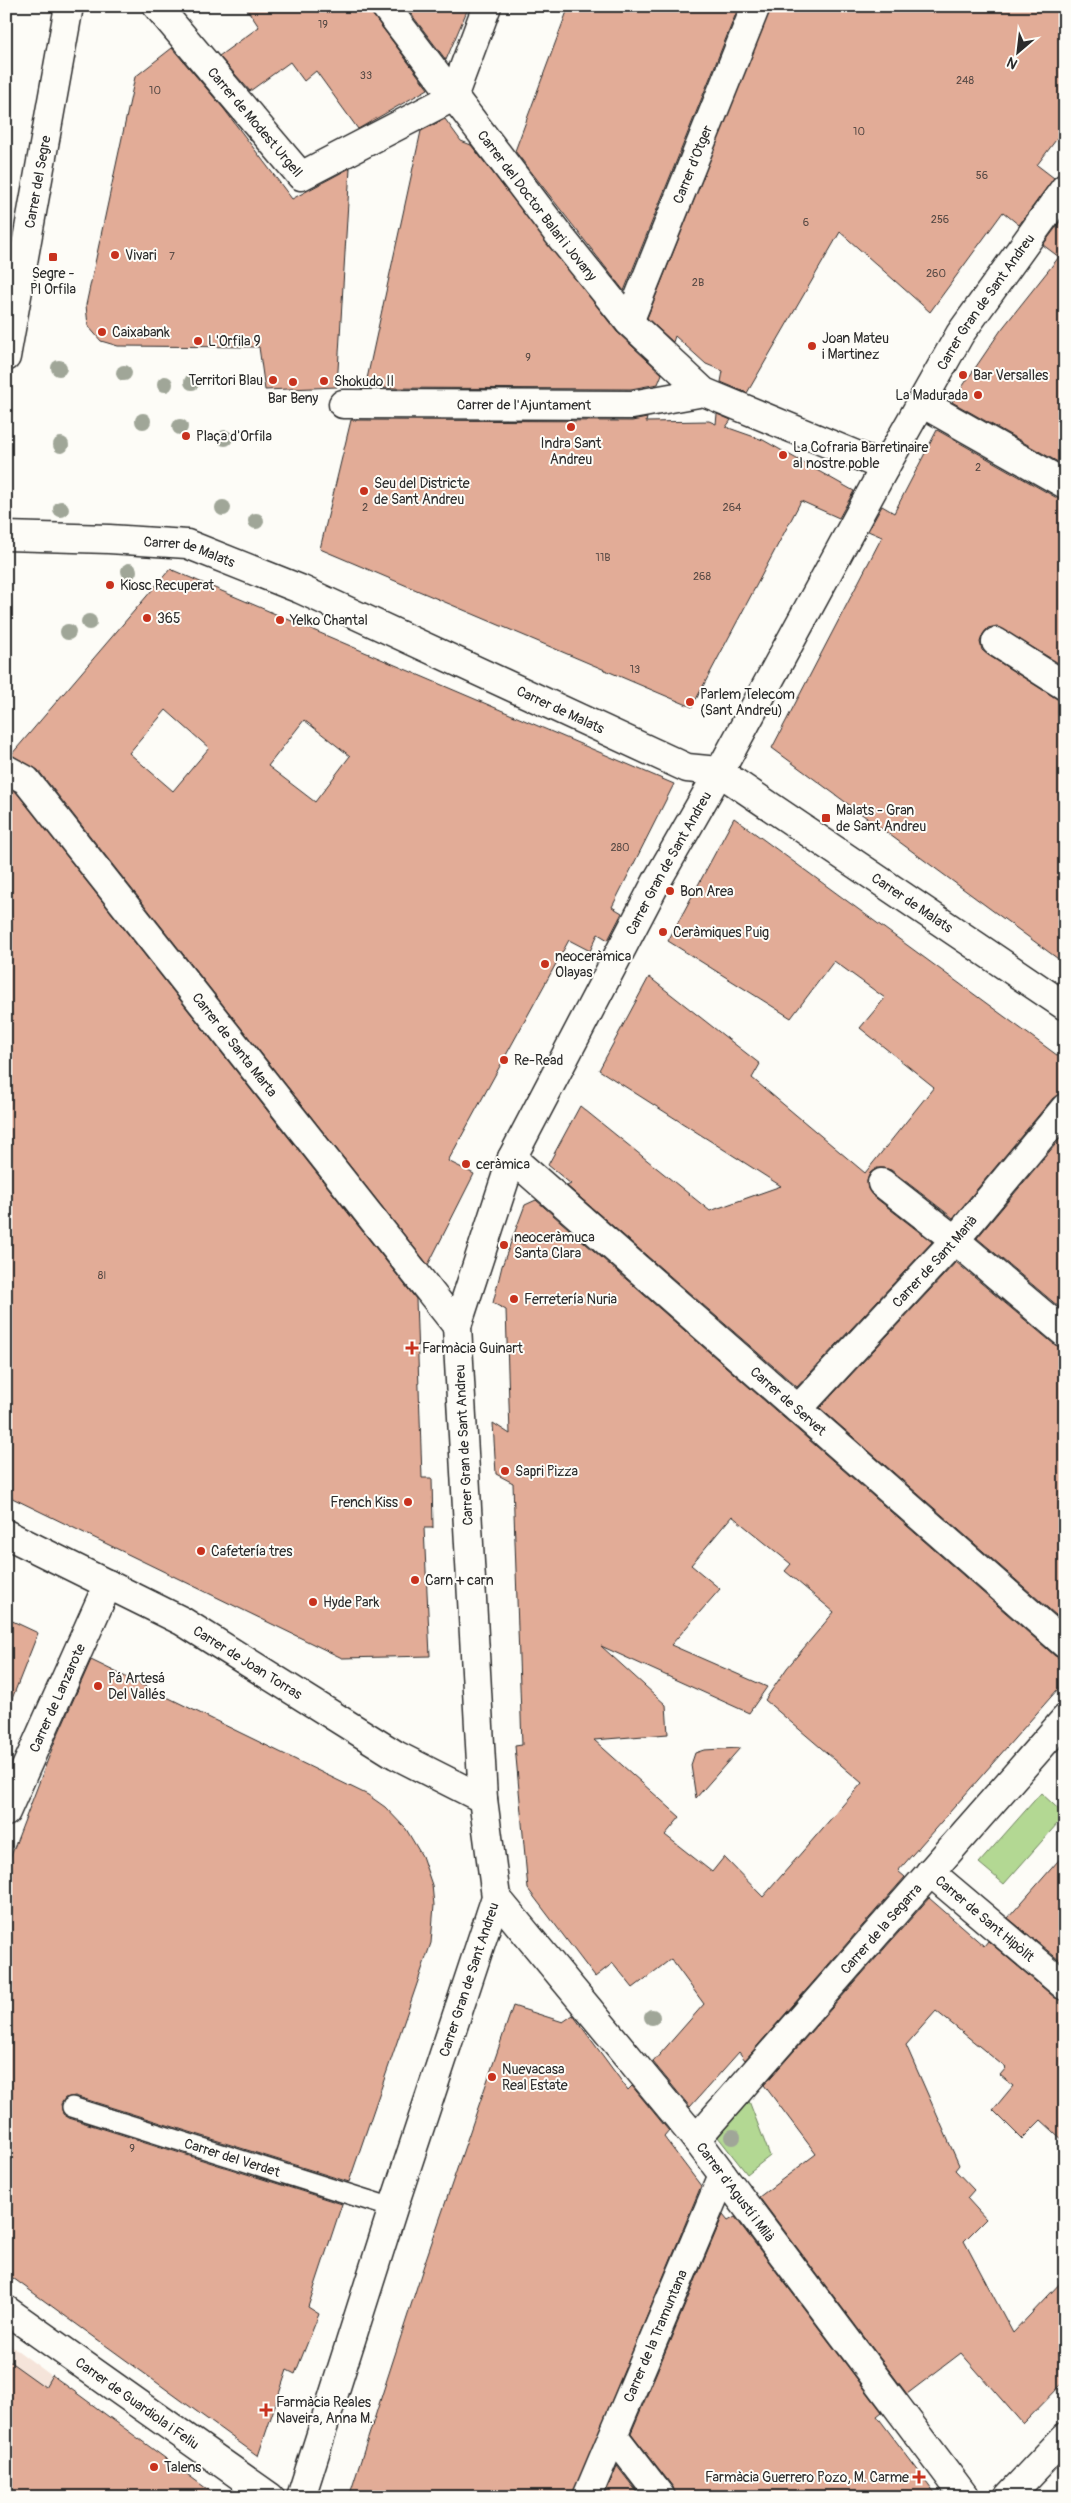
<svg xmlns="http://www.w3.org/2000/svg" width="1071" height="2503" font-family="Pangolin,sans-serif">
<rect width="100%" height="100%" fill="#fdfcf7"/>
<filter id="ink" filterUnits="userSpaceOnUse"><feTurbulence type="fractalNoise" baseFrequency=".02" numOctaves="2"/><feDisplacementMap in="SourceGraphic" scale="10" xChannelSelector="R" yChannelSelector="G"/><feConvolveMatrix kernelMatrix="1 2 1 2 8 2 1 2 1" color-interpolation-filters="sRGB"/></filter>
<g filter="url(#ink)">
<path fill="#f5e4da" d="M6 2342 52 2376 6 2442Z"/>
<path fill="#b3d893" stroke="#6f825f" d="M1041 1793 1065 1815 1004 1884 979 1863Z
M749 2101 770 2156 747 2174 718 2137Z"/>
<path fill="#e2ac97" stroke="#2b2b2b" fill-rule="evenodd" d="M245 6H370L373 15 428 89 358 129 316 71 304 81 290 62 250 91 219 56 259 27Z
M405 6H469L446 60Z
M569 6H739L624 291 515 151Z
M771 6H1065V128L1037 165 1054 178 1019 225 1003 212 930 312 840 232 747 393 721 382 723 371 706 364 675 336 673 342 647 318Z
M172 48 224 109 292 199 350 168 337 387 265 390 259 347 118 346 101 341 88 326 86 305 135 77Z
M445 119 461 141 471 145 617 332 662 374 658 384 631 389 365 388 421 131Z
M1065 215V466L952 402 1001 330 1059 257 1043 245Z
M717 414 731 420 726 427 763 440 854 491 839 518 801 501 692 707 320 549 351 420 632 421 647 418 646 422 709 421 716 424Z
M937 430 1057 498 1065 500V667L997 626 988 628 983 634 980 642 982 650 988 655 1057 699 1065 702V864L1061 871 1065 874V964L772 748 882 537 868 531 882 506 894 513Z
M170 569 674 784 612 907 622 913 608 940 598 934 590 951 569 940 448 1161 474 1174 428 1265 38 770 11 755ZM166 710 209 748 173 791 129 753ZM304 720 350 756 315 802 268 766Z
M6 787 16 792 416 1299 422 1478H432L433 1528H424L430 1656 342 1658 6 1495Z
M734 818 1065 1061V1093L1053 1098 953 1218 891 1170 884 1168H877L870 1173 867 1181 868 1189 872 1195 932 1242 797 1387 567 1186 571 1184 548 1165 580 1106 710 1211 781 1186 599 1070 649 977 760 1064 752 1078 865 1173 934 1087 860 1028 885 998 834 961 791 1018 668 941Z
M1065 1133V1312L977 1238Z
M536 1200 1055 1656 1065 1659V1681L898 1871 905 1877 745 2060 739 2052 690 2107 653 2062 704 2004 671 1959 633 1988 613 1963 595 1977 528 1889 515 1746 522 1745 513 1483 496 1474 493 1423 510 1434 506 1310 493 1303 502 1266 525 1205ZM732 1516 791 1564 785 1571 834 1612 787 1668 765 1700 862 1783 763 1897 724 1857 712 1872 665 1835 680 1817 594 1740 668 1734 666 1705 601 1646 749 1713 767 1687 671 1645 720 1589 691 1565Z
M956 1262 1055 1345 1065 1348V1623L820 1408Z
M6 1618 38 1633 8 1709H6Z
M91 1660 368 1795 385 1807 406 1829 422 1856 432 1885 434 1905 431 1943 349 2182 75 2096 65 2098 61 2104 63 2114 69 2118 342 2204 308 2307 319 2314 295 2374 287 2370 258 2456 6 2273V1869L55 1741Z
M740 1748 696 1798 691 1765 695 1753 704 1750Z
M1065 1853V1965L1008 1918Z
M929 1898 984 1946 988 1941 1055 1998 1065 2001V2142L1041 2120 1022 2139 993 2110 1013 2086 1000 2075 1006 2068 936 2011 906 2045 959 2165 955 2170 974 2190 967 2198 986 2219 964 2241 1013 2333 1065 2278V2381L1023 2424 961 2353 907 2394 759 2197 816 2154 764 2085Z
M513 2006 563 2022 573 2015 628 2090 632 2086 669 2131 664 2137 701 2186 572 2497H349L424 2265Z
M723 2215 728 2221 735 2217 882 2412 877 2416 938 2497H676L673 2487 631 2433Z
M6 2359 45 2387 52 2375 218 2497H6Z
M617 2466 641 2497H604Z"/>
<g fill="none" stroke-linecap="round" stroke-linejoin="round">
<defs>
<g id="lane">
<path id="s1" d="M72 2107 393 2208"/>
</g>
<g id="street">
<path id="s2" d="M157 6 301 176 453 97 487 6"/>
<path id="s3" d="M385 6 559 235 629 322 704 392 885 467"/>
<path id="s4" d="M629 322 756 6"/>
<path d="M922 403 1065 484"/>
<path id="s5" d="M343 404 632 405 704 392"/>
<path id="s6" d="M6 536 109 539 187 544 300 589 687 768 718 771 1065 1006"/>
<path d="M996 642 1065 686"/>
<path id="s7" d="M6 769 26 780 457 1326"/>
<path id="s8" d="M512 1158 1065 1644"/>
<path d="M882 1183 955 1240 1065 1333"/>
<path id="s9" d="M798 1409 955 1240 1065 1108"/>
<path id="s10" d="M6 1534 182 1621 396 1755 483 1799"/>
<path id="s11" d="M6 1812 108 1584"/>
<path id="s12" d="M930 1872 1065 1986"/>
<path id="s13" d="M496 1897 696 2139 965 2497"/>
<path id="s14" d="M696 2139 1065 1719"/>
<path id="s15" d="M6 2310 270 2497"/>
<path d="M614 2436 661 2497"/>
<path id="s16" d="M301 2497 393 2208 496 1897 483 1799 457 1326 512 1158 658 879 726 760 885 467 960 334 1065 188"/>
<path id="s17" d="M587 2497 723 2175"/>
<path d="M1008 2497 1065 2437"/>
</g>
<g id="secondary">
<path id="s18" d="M6 357 69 6"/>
</g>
</defs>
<use href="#lane" stroke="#2b2b2b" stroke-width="22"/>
<use href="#street" stroke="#2b2b2b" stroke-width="31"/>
<use href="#secondary" stroke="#2b2b2b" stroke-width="31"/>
<use href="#lane" stroke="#fdfcf7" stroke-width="19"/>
<use href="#street" stroke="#fdfcf7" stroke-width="28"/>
<use href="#secondary" stroke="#fdfcf7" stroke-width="28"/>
</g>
<g fill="#a0a698">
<circle cx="59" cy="368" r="8"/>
<circle cx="124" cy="373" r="8"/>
<circle cx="192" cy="382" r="8"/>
<circle cx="165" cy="384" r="8"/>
<circle cx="143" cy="421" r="8"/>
<circle cx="180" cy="427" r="8"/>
<circle cx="225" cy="438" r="8"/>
<circle cx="61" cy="445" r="8"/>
<circle cx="223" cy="508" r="8"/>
<circle cx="61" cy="509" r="8"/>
<circle cx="256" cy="521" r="8"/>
<circle cx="129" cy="571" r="8"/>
<circle cx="89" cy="622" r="8"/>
<circle cx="68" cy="632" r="8"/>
<circle cx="652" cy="2017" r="8"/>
<circle cx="733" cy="2137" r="8"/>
</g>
</g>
<g fill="#c8321e" stroke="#fdfcf7" stroke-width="2">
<circle cx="115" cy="255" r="5"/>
<rect x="48" y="252" width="10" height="10" rx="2.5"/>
<circle cx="102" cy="332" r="5"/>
<circle cx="198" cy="341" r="5"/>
<circle cx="812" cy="346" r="5"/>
<circle cx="963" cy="375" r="5"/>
<circle cx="273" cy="380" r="5"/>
<circle cx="324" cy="381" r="5"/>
<circle cx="293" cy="382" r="5"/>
<circle cx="978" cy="395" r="5"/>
<circle cx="571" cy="427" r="5"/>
<circle cx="186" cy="436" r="5"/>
<circle cx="783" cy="455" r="5"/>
<circle cx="364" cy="491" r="5"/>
<circle cx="110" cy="585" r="5"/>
<circle cx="147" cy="618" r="5"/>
<circle cx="280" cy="620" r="5"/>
<circle cx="690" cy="702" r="5"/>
<rect x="821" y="813" width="10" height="10" rx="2.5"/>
<circle cx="670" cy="891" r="5"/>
<circle cx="663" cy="932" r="5"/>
<circle cx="545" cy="964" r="5"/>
<circle cx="504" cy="1060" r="5"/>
<circle cx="466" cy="1164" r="5"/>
<circle cx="504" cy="1245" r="5"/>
<circle cx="514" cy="1299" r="5"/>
<path d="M409.5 1340.5h5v5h5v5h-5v5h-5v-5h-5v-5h5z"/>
<circle cx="505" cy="1471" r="5"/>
<circle cx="408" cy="1502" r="5"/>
<circle cx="201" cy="1551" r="5"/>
<circle cx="415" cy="1580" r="5"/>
<circle cx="313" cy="1602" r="5"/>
<circle cx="98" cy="1686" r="5"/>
<circle cx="492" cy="2077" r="5"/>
<path d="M263.5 2402.5h5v5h5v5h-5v5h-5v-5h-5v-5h5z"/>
<circle cx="154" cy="2467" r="5"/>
<path d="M916.5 2469.5h5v5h5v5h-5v5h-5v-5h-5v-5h5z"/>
</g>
<g text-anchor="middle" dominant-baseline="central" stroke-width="4" stroke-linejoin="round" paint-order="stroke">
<g font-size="11" fill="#594b46">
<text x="323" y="24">19</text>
<text x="366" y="75">33</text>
<text x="965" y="80">248</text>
<text x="155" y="90">10</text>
<text x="859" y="131">10</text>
<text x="982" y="175">56</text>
<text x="940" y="219">256</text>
<text x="806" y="222">6</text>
<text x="172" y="256">7</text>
<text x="936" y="273">260</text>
<text x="698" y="282">2B</text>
<text x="528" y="357">9</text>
<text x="978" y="467">2</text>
<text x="365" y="507">2</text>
<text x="732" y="507">264</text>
<text x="603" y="557">11B</text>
<text x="702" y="576">268</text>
<text x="635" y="669">13</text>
<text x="620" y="847">280</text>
<text x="102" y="1275">8I</text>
<text x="132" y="2148">9</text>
</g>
<g font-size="14" fill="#2b2b2b" stroke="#fdfcf7">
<text stroke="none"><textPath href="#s2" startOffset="152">Carrer de Modest Urgell</textPath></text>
<text stroke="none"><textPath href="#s4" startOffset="170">Carrer d'Otger</textPath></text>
<text stroke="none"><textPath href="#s18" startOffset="178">Carrer del Segre</textPath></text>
<text stroke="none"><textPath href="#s3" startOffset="251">Carrer del Doctor Balari i Jovany</textPath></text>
<text stroke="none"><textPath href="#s16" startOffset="2359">Carrer Gran de Sant Andreu</textPath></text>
<text stroke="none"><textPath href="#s5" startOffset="181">Carrer de l'Ajuntament</textPath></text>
<text stroke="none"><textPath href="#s6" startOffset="185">Carrer de Malats</textPath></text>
<text stroke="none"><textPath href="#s6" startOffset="590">Carrer de Malats</textPath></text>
<text stroke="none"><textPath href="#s16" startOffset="1714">Carrer Gran de Sant Andreu</textPath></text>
<text stroke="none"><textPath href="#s6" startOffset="995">Carrer de Malats</textPath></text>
<text stroke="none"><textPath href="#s7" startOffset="360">Carrer de Santa Marta</textPath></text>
<text stroke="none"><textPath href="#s9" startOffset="201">Carrer de Sant Marià</textPath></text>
<text stroke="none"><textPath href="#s8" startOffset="368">Carrer de Servet</textPath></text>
<text transform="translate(464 1445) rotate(-93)">Carrer Gran de Sant Andreu</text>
<text stroke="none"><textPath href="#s10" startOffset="274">Carrer de Joan Torras</textPath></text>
<text stroke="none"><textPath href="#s11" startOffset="125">Carrer de Lanzarote</textPath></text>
<text stroke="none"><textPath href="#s12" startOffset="72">Carrer de Sant Hipòlit</textPath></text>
<text stroke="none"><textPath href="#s14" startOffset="280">Carrer de la Segarra</textPath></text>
<text stroke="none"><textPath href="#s16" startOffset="544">Carrer Gran de Sant Andreu</textPath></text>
<text stroke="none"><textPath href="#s1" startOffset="168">Carrer del Verdet</textPath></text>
<text stroke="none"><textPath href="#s13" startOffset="380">Carrer d'Agustí i Milà</textPath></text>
<text stroke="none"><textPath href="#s17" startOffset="175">Carrer de la Tramuntana</textPath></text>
<text stroke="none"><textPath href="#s15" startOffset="161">Carrer de Guardiola i Feliu</textPath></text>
</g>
<g font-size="14" fill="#2b2b2b" stroke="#fdfcf7" text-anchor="start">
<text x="125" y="255">Vivari</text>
<text x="53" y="273" text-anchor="middle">Segre -<tspan x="53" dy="16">Pl Orfila</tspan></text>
<text x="112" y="332">Caixabank</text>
<text x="822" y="338">Joan Mateu<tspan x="822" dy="16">i Martinez</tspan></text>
<text x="208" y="341">L'Orfila 9</text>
<text x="973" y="375">Bar Versalles</text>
<text x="263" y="380" text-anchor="end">Territori Blau</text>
<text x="334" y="381">Shokudo II</text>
<text x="968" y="395" text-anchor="end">La Madurada</text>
<text x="293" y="398" text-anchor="middle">Bar Beny</text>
<text x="196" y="436">Plaça d'Orfila</text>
<text x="571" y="443" text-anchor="middle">Indra Sant<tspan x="571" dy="16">Andreu</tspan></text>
<text x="793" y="447">La Cofraria Barretinaire<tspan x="793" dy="16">al nostre poble</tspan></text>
<text x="374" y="483">Seu del Districte<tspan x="374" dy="16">de Sant Andreu</tspan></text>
<text x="120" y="585">Kiosc Recuperat</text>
<text x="157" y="618">365</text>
<text x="290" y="620">Yelko Chantal</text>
<text x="700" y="694">Parlem Telecom<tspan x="700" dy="16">(Sant Andreu)</tspan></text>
<text x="836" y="810">Malats - Gran<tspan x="836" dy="16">de Sant Andreu</tspan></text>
<text x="680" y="891">Bon Area</text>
<text x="673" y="932">Ceràmiques Puig</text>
<text x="555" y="956">neoceràmica<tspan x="555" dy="16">Olayas</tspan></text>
<text x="514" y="1060">Re-Read</text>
<text x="476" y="1164">ceràmica</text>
<text x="514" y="1237">neoceràmuca<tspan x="514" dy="16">Santa Clara</tspan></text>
<text x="524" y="1299">Ferretería Nuria</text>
<text x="422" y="1348">Farmàcia Guinart</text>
<text x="515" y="1471">Sapri Pizza</text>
<text x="398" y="1502" text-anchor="end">French Kiss</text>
<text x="211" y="1551">Cafetería tres</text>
<text x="425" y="1580">Carn + carn</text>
<text x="323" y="1602">Hyde Park</text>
<text x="108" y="1678">Pá Artesá<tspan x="108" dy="16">Del Vallés</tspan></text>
<text x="502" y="2069">Nuevacasa<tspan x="502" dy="16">Real Estate</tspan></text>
<text x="276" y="2402">Farmàcia Reales<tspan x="276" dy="16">Naveira, Anna M.</tspan></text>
<text x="164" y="2467">Talens</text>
<text x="909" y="2477" text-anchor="end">Farmàcia Guerrero Pozo, M. Carme</text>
</g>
</g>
<rect width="1071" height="2503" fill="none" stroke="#fdfcf7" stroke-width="25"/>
<rect x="12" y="12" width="1046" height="2478" fill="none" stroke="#2b2b2b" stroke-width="2" filter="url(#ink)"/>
<g transform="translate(1018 52) rotate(208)" stroke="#fdfcf7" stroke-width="4" paint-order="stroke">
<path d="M0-4L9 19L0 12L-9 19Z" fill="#2b2b2b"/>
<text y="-8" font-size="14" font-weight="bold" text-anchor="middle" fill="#2b2b2b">N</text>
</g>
</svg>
